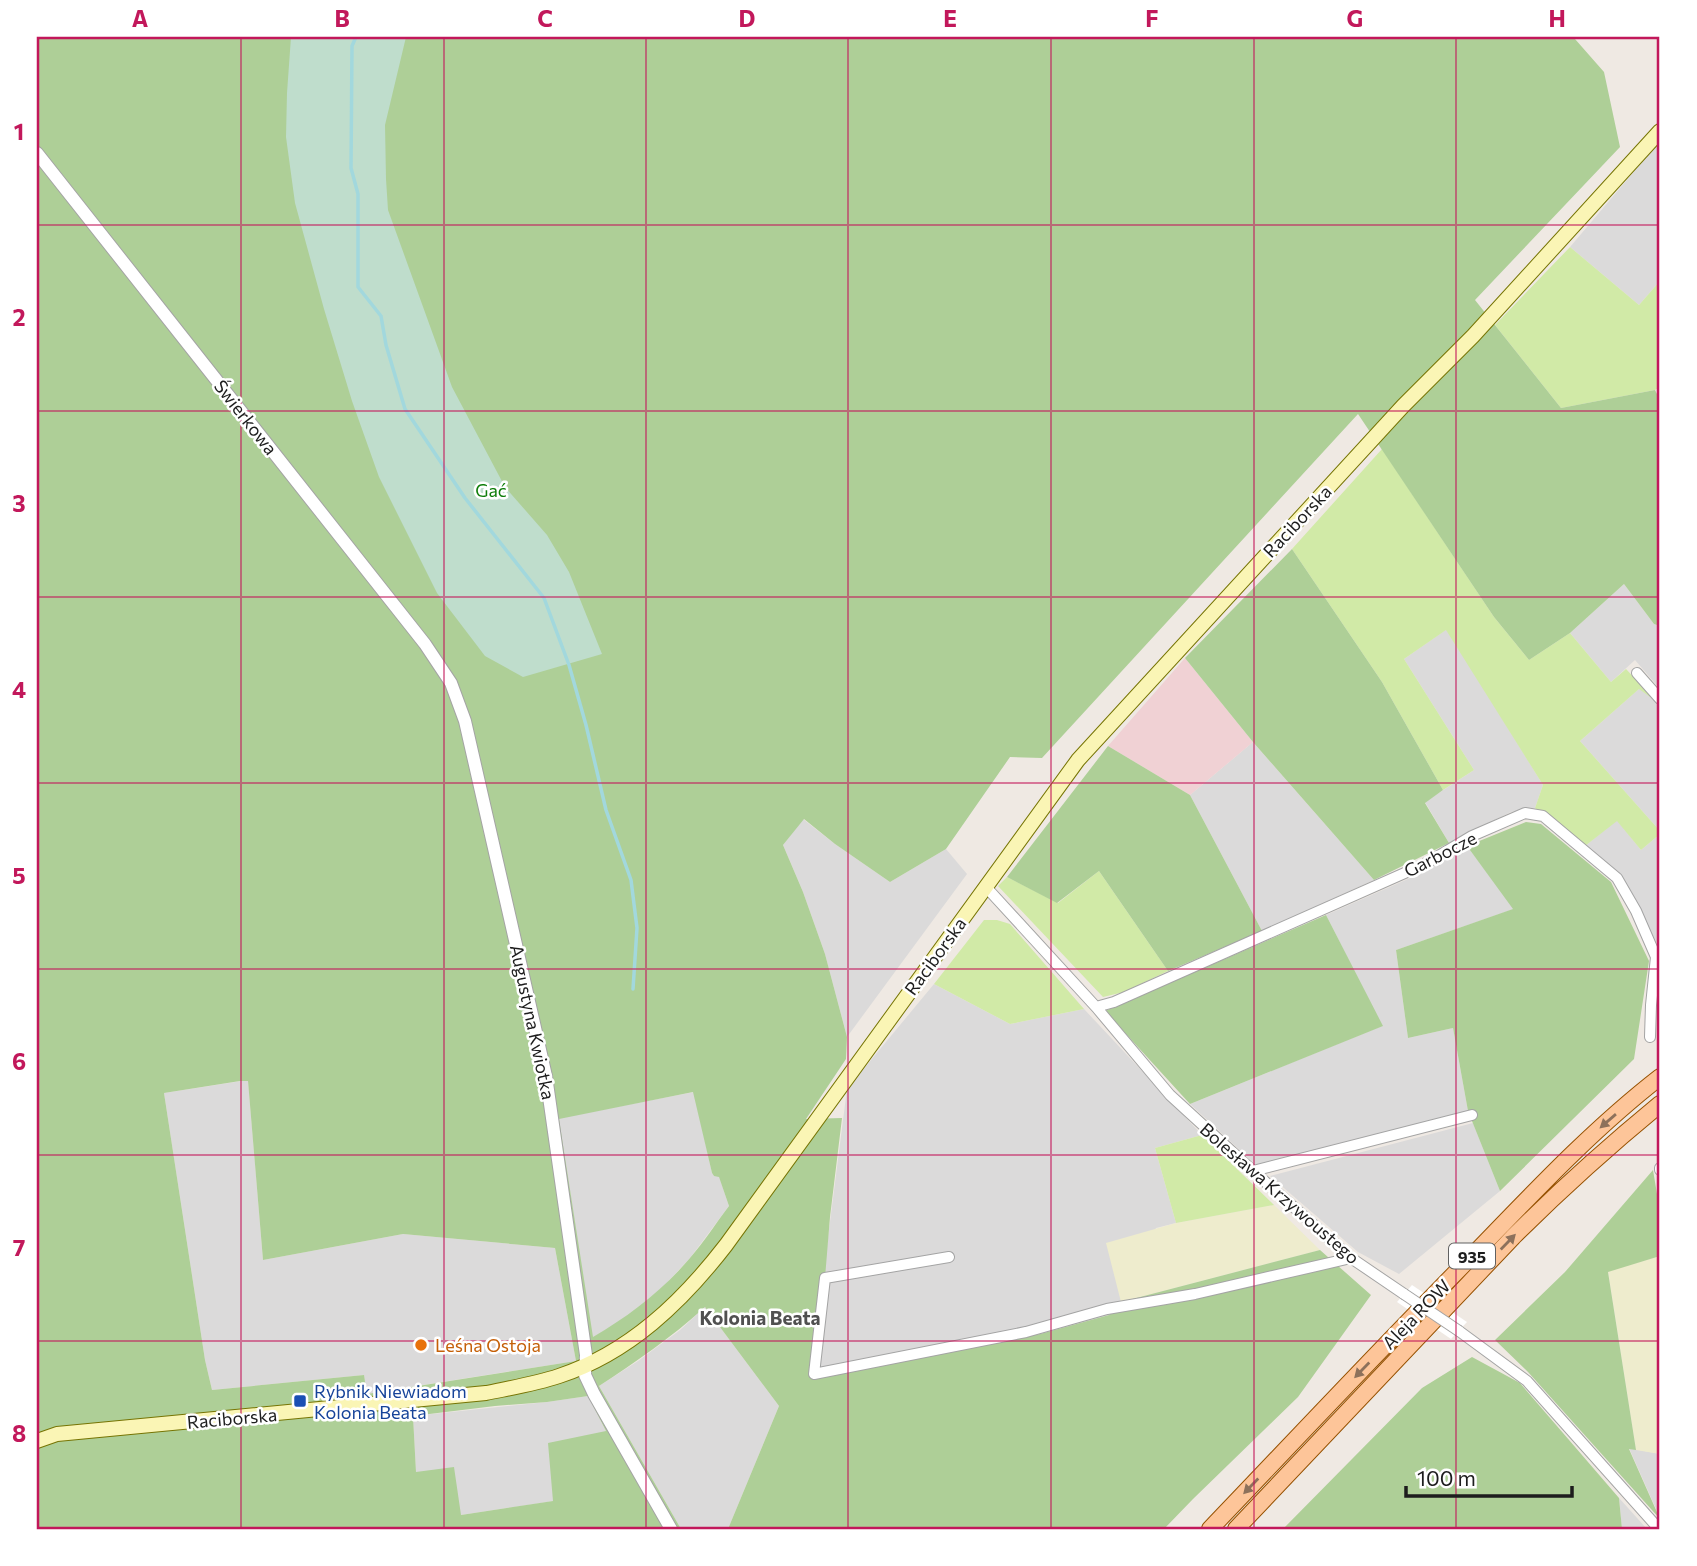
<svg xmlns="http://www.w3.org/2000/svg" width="1697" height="1566" font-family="Commissioner,sans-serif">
<rect width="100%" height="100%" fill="#efe9e3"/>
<path fill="#dbdada" d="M1660 141V281L1639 305 1570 247Z
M1624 584 1654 624 1660 626V689L1635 660 1611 682 1570 633Z
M1447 629 1543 785 1535 808 1511 812 1449 843 1425 802 1474 770 1404 659Z
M1640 688 1660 705V831L1580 741Z
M1253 742 1374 880 1262 931 1190 795Z
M803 819 835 844 890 882 946 849 967 874 847 1037 825 954 803 892 783 845Z
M1617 820 1641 850 1660 834V949L1622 877 1585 846Z
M1467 846 1514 909 1396 950 1408 1038 1453 1028 1468 1111 1257 1166 1190 1104 1382 1026 1326 915 1417 875Z
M934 984 1010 1024 1084 1009 1202 1135 1155 1148 1176 1223 1156 1228 1121 1302 1109 1315 1040 1334 810 1378 847 1089Z
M248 1080 263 1260 403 1234 555 1248 576 1361 366 1394 364 1375 212 1390 205 1360 164 1093Z
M694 1092 712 1173 714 1176H719L729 1206 690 1258 662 1288 623 1320 592 1338 559 1118Z
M1473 1123 1500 1191 1399 1274 1358 1252 1270 1176Z
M705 1307 779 1406 728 1529H681L599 1386 638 1361 680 1330Z
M588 1396 606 1431 554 1501 461 1515 416 1472 413 1416 547 1402Z
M1629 1448 1660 1454V1518Z
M1619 1498 1647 1529H1622Z"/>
<path fill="#f0d1d4" d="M1185 658 1253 742 1190 795 1108 746Z"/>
<path fill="#eeeccd" d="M1274 1205 1320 1250 1121 1302 1106 1243 1176 1223Z
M1660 1256V1454L1636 1450 1608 1271Z"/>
<path fill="#d1eaa7" d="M1570 247 1639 305 1660 281V387L1655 390 1561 408 1495 325Z
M1382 449 1494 617 1529 660 1570 633 1611 682 1626 669 1657 702 1639 689 1580 741 1660 831V834L1641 850 1617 821 1585 846 1535 808 1543 785 1446 630 1404 659 1474 770 1443 790 1382 682 1292 549Z
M1099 871 1168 971 1124 992 1103 997 998 886 1007 877 1058 903Z
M984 920H997L1010 924 1084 1009 1010 1024 934 984Z
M1202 1135 1274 1205 1176 1223 1155 1148Z"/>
<path fill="#aecf97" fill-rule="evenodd" d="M37 37H1576L1575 39 1604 72 1620 147 1475 300 1561 408 1655 390 1660 400V626L1654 624 1624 584 1570 633 1529 660 1494 617 1358 414 1042 758 1010 757 946 849 890 882 835 844 804 819 783 845 803 892 825 954 847 1037 846 1059 806 1119 842 1118 830 1217 825 1278 811 1378 1040 1334 1109 1315 1121 1302 1320 1250 1371 1295 1298 1397 1193 1499 1164 1529H728L779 1406 705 1307C672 1337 636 1362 599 1386L681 1529H37ZM240 1081H248L263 1260 403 1234 555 1248 576 1361 367 1394 364 1375 212 1390 205 1360 164 1093ZM693 1092 712 1173 714 1176 719 1177 729 1206C716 1223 704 1242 690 1258 662 1291 629 1316 593 1337L559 1119ZM588 1396 606 1431 548 1443 553 1501 461 1515 454 1467 416 1472 413 1416 495 1406 547 1402Z
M1292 549 1382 682 1443 790 1425 803 1449 843 1374 880 1253 742 1185 658Z
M1108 746 1190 795 1262 931 1168 971 1099 871 1057 903 1007 877Z
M1526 822 1541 824 1611 882 1649 961 1634 1059 1500 1191 1468 1111 1453 1028 1408 1038 1396 950 1513 909 1467 846Z
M1326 915 1383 1026 1190 1104 1105 1011Z
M1653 1170 1660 1212V1256L1608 1272 1636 1450 1629 1449 1660 1519 1528 1372 1495 1340 1565 1272Z
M1472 1357 1520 1383 1619 1498 1622 1529H1283L1422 1388Z"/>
<path fill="#bfddcc" d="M291 37H406L385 125 386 179 388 210 452 387 505 487 547 535 569 572 602 654 523 677 485 656 437 593 379 477 352 401 324 309 295 203 286 137 287 93Z"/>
<path fill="#fff" d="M1412 1285 1467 1322 1451 1339 1397 1302Z"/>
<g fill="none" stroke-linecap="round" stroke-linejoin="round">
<path stroke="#a2d8dd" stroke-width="3.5" d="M356 37 352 46 351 168 358 194V287L381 316 386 345 405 409 465 498 544 598 569 665 586 725 606 810 631 880 637 928 633 989"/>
<defs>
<path id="minor" d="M1637 673 1660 699
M986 887 1096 1007 1170 1095 1253 1171 1351 1258 1404 1294
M1096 1007 1114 1002 1425 864 1472 836 1525 813 1543 816 1617 878 1636 911 1656 957 1651 1005 1650 1037
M1660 1168V1170
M1253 1171 1472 1115
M949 1257 825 1278 814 1374 1026 1332 1107 1309 1195 1294 1351 1258
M1459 1331 1527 1381 1659 1529"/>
<path id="tertiary" d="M37 153 425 644 451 683 465 721 546 1076 586 1355 585 1375 594 1394 671 1529"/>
<path id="secondary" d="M37 1441 57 1434 486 1393C510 1388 535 1384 559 1376 629 1353 682 1302 726 1245L1078 760 1403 406 1473 336 1660 131"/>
<path id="primary" d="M1210 1529C1298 1437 1385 1344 1475 1253 1534 1192 1593 1129 1660 1077
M1236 1529 1513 1237C1560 1190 1609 1146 1660 1104"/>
</defs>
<use href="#minor" stroke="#a4a4a4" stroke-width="12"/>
<use href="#tertiary" stroke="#a4a4a4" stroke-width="14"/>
<use href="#secondary" stroke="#767403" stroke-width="16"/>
<use href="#primary" stroke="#965100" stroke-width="18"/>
<use href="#minor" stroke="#fff" stroke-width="10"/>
<use href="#tertiary" stroke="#fff" stroke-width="12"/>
<use href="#secondary" stroke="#faf5b5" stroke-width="14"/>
<use href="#primary" stroke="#fdc599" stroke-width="16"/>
<defs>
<path id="minor-bridge" d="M1404 1294 1459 1331"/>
</defs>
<use href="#minor-bridge" stroke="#a4a4a4" stroke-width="12" stroke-linecap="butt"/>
<use href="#minor-bridge" stroke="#fff" stroke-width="10"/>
</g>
<defs><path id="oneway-solid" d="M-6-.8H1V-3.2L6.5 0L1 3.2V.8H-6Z" transform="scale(1.75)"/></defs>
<g fill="#8d715b">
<use href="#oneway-solid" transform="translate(1608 1121) rotate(139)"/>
<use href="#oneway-solid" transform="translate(1508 1242) rotate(-46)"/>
<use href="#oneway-solid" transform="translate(1362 1370) rotate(134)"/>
<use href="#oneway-solid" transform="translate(1251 1486) rotate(134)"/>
</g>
<path fill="none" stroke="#c2185b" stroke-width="2" stroke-opacity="0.55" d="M241 37V1529M444 37V1529M646 37V1529M848 37V1529M1051 37V1529M1254 37V1529M1456 37V1529M37 225H1660M37 411H1660M37 597H1660M37 783H1660M37 969H1660M37 1155H1660M37 1341H1660"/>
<circle fill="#e8710a" stroke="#fff" stroke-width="2.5" cx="421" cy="1345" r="7"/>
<rect fill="#1a4fb4" stroke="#fff" stroke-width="2.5" x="293" y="1394" width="14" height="14" rx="3.5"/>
<g text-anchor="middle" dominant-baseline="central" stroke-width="5" stroke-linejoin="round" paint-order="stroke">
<rect fill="#fff" stroke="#616161" stroke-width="2" x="1449" y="1243.5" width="46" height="25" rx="5"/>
<g font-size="16" font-weight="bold" fill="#1d1d1d">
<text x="1472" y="1256">935</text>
</g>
<g font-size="18" fill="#1d1d1d" stroke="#fff">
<text transform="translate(246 417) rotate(52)">Świerkowa</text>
<text transform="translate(1297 521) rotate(-47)">Raciborska</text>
<text transform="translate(1440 854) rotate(-27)">Garbocze</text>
<text transform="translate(935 956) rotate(-54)">Raciborska</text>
<text transform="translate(533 1022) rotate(78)">Augustyna Kwiotka</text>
<text transform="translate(1280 1193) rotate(41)">Bolesława Krzywoustego</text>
<text transform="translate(1416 1314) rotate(-46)">Aleja ROW</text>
<text transform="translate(232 1418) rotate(-5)">Raciborska</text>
</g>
<g font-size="18" fill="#0e7d09" stroke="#fff">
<text x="491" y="490">Gać</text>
</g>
<g font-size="18" fill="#c56008" stroke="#fff" text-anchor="start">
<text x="435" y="1345">Leśna Ostoja</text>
</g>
<g font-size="18" fill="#164399" stroke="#fff" text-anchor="start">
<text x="314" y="1391">Rybnik Niewiadom<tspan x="314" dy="21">Kolonia Beata</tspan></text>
</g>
<g font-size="19" font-weight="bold" fill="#505050" stroke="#fff">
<text x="760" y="1317">Kolonia Beata</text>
</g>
</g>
<rect width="1697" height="1566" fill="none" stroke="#ffffff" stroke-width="77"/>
<path d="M1406 1486v10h166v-10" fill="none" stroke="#1d1d1d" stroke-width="3.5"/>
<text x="1417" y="1486" font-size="21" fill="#1d1d1d" stroke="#ffffff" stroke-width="5" paint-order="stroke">100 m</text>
<rect x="38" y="38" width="1620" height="1490" fill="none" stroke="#c2185b" stroke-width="2.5"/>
<g font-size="23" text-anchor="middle" font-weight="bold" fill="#c2185b">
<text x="140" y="27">A</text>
<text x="342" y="27">B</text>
<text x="545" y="27">C</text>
<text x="747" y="27">D</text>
<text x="950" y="27">E</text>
<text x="1152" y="27">F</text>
<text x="1355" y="27">G</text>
<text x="1557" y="27">H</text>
<text x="19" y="140">1</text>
<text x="19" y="326">2</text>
<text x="19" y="512">3</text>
<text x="19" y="698">4</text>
<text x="19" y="884">5</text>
<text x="19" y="1070">6</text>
<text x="19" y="1256">7</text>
<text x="19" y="1442">8</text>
</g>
</svg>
